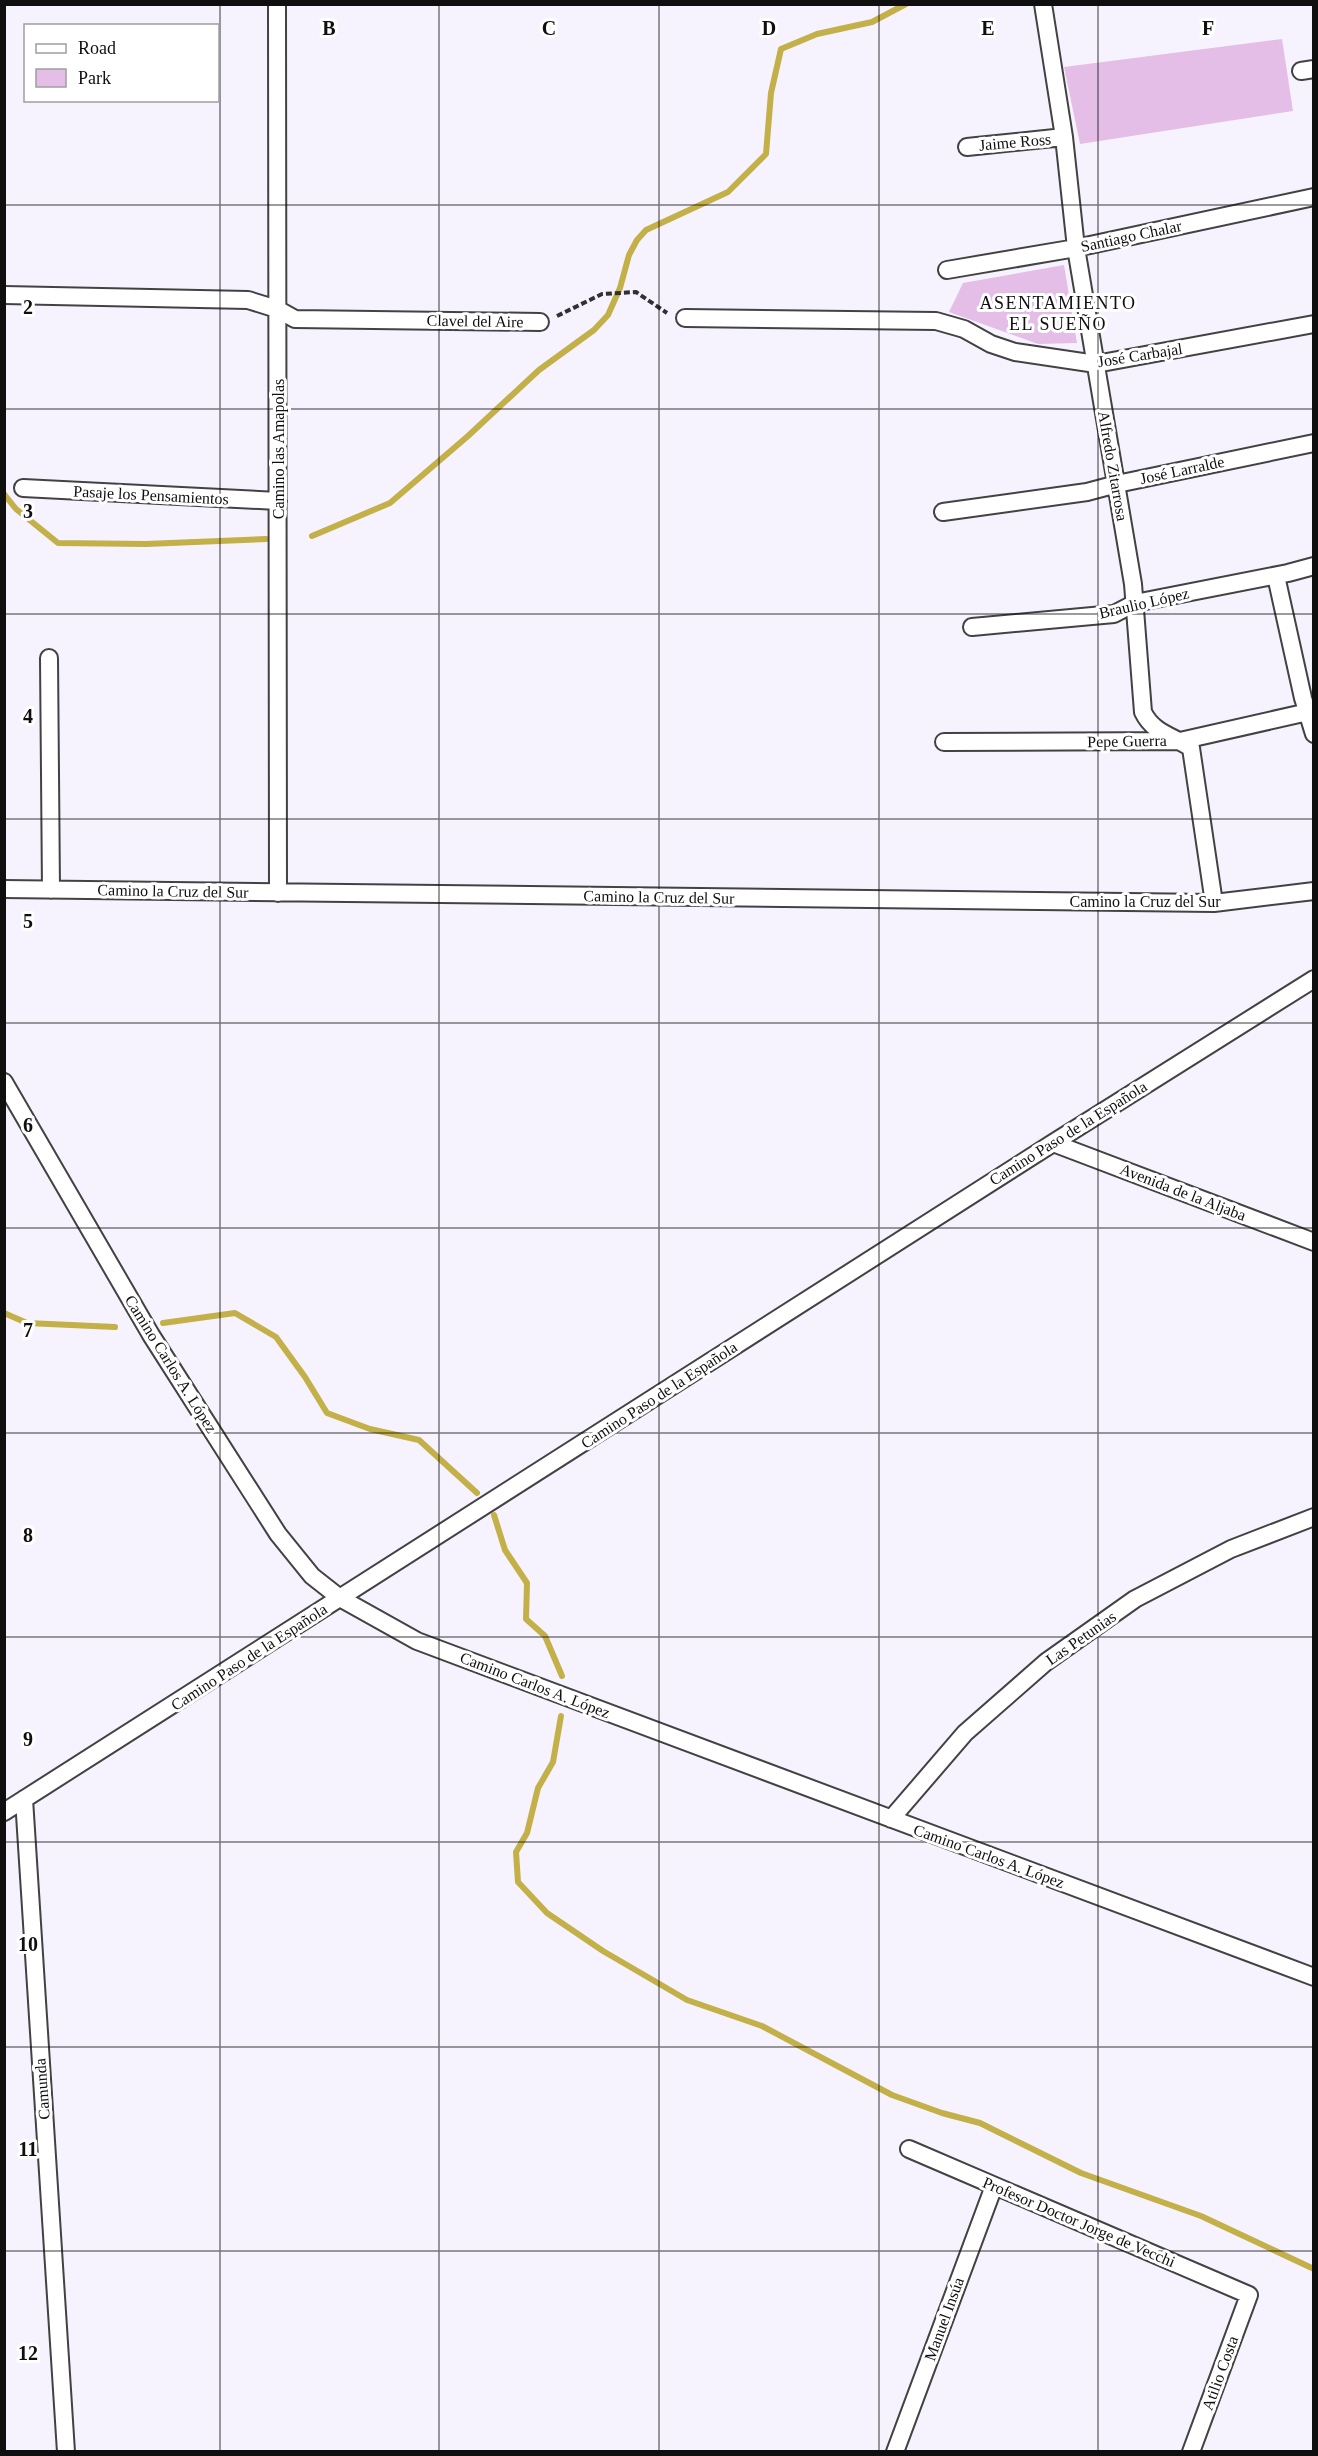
<svg xmlns="http://www.w3.org/2000/svg" width="1318" height="2456" font-family="'Times New Roman',serif">
<rect width="100%" height="100%" fill="#f6f3fe"/>
<path fill="#e4bee7" d="M1282 39 1293 111 1080 144 1064 67Z
M1064 265 1077 343 1038 344 949 312 963 283Z"/>
<g fill="none" stroke-linecap="round" stroke-linejoin="round">
<path stroke="#c3b048" stroke-width="6" d="M4 494 16 509 58 543 146 544 266 539
M312 536 390 503 468 436 539 370 594 330 608 315 620 288 629 255 637 240 646 230 728 192 766 154 771 93 781 49 817 34 872 22 906 4
M4 1313 27 1323 115 1327
M163 1323 235 1313 276 1337 305 1377 327 1413 370 1429 419 1440 477 1493
M494 1515 505 1550 527 1583 526 1619 545 1636 562 1676
M561 1716 553 1762 538 1788 527 1833 516 1852 518 1882 547 1913 603 1951 687 2000 762 2026 892 2095 942 2113 980 2123 1081 2173 1201 2216 1314 2269"/>
<defs>
<path id="minor" d="M277 4 278 893
M1043 4 1064 137 1076 248 1133 584 1143 712C1153 733 1173 736 1191 748L1214 903
M1301 71 1314 69
M967 147 1064 137
M947 270 1076 248 1314 197
M4 295 248 300 277 309 295 319 540 322
M685 318 936 321 964 329 991 344 1015 352 1096 364 1314 324
M23 488 278 501
M943 512 1087 492 1117 484 1314 443
M1276 576 1303 698 1314 734
M972 627 1114 614 1135 603 1288 573 1314 566
M49 658 51 890
M944 742 1180 741 1308 712
M4 889 1214 903 1314 891
M4 1082 151 1335 278 1534 312 1576 340 1598 417 1641 1314 1977
M1053 1143 1314 1242
M24 1799 66 2452
M4 1812 1053 1143 1314 979
M891 1819 965 1733 1046 1662 1135 1599 1231 1549 1314 1517
M909 2149 1249 2295 1191 2452
M895 2452 994 2186"/>
</defs>
<use href="#minor" stroke="#424242" stroke-width="20"/>
<path stroke="#313131" stroke-width="4" stroke-dasharray="6 3" stroke-linecap="butt" d="M557 316 602 294 636 292 667 313"/>
<use href="#minor" stroke="#fff" stroke-width="16"/>
</g>
<path fill="none" stroke="#0f0f0f" stroke-width="1.5" stroke-opacity="0.55" d="M220 4V2452M439 4V2452M659 4V2452M879 4V2452M1098 4V2452M4 205H1314M4 409H1314M4 614H1314M4 819H1314M4 1023H1314M4 1228H1314M4 1433H1314M4 1637H1314M4 1842H1314M4 2047H1314M4 2251H1314"/>
<g text-anchor="middle" dominant-baseline="central" stroke-width="6" stroke-linejoin="round" paint-order="stroke">
<g font-size="16" fill="#0f0f0f" stroke="#fff">
<text transform="translate(1015 142) rotate(-5)">Jaime Ross</text>
<text transform="translate(1131 236) rotate(-12)">Santiago Chalar</text>
<text transform="translate(475 321) rotate(1)">Clavel del Aire</text>
<text transform="translate(1140 355) rotate(-9)">José Carbajal</text>
<text transform="translate(278 449) rotate(-90)">Camino las Amapolas</text>
<text transform="translate(1113 466) rotate(80)">Alfredo Zitarrosa</text>
<text transform="translate(1182 470) rotate(-12)">José Larralde</text>
<text transform="translate(151 495) rotate(3)">Pasaje los Pensamientos</text>
<text transform="translate(1144 603) rotate(-13)">Braulio López</text>
<text transform="translate(1127 741) rotate(-1)">Pepe Guerra</text>
<text transform="translate(173 891) rotate(1)">Camino la Cruz del Sur</text>
<text transform="translate(659 897) rotate(1)">Camino la Cruz del Sur</text>
<text x="1145" y="901">Camino la Cruz del Sur</text>
<text transform="translate(1068 1133) rotate(-32)">Camino Paso de la Española</text>
<text transform="translate(1183 1192) rotate(21)">Avenida de la Aljaba</text>
<text transform="translate(171 1364) rotate(58)">Camino Carlos A. López</text>
<text transform="translate(659 1395) rotate(-33)">Camino Paso de la Española</text>
<text transform="translate(1081 1638) rotate(-35)">Las Petunias</text>
<text transform="translate(249 1657) rotate(-33)">Camino Paso de la Española</text>
<text transform="translate(535 1685) rotate(21)">Camino Carlos A. López</text>
<text transform="translate(989 1856) rotate(20)">Camino Carlos A. López</text>
<text transform="translate(42 2089) rotate(-94)">Camunda</text>
<text transform="translate(1079 2222) rotate(23)">Profesor Doctor Jorge de Vecchi</text>
<text transform="translate(944 2319) rotate(-70)">Manuel Insúa</text>
<text transform="translate(1220 2373) rotate(-70)">Atilio Costa</text>
</g>
<g font-size="18" letter-spacing="1.5" fill="#0f0f0f" stroke="#fff">
<text x="1058" y="303">ASENTAMIENTO<tspan x="1058" dy="21">EL SUEÑO</tspan></text>
</g>
</g>
<g font-size="20" text-anchor="middle" font-weight="bold" fill="#0f0f0f" stroke="#fff" stroke-width="6" stroke-linejoin="round" paint-order="stroke">
<text x="329" y="35">B</text>
<text x="549" y="35">C</text>
<text x="769" y="35">D</text>
<text x="988" y="35">E</text>
<text x="1208" y="35">F</text>
<text x="28" y="314">2</text>
<text x="28" y="518">3</text>
<text x="28" y="723">4</text>
<text x="28" y="928">5</text>
<text x="28" y="1132">6</text>
<text x="28" y="1337">7</text>
<text x="28" y="1542">8</text>
<text x="28" y="1746">9</text>
<text x="28" y="1951">10</text>
<text x="28" y="2156">11</text>
<text x="28" y="2360">12</text>
</g>
<rect width="1318" height="2456" fill="none" stroke="#0f0f0f" stroke-width="12"/>
<rect x="24" y="24" width="195" height="78" fill="#ffffff" stroke="#9f9f9f" stroke-width="1.5"/>
<rect x="36" y="44" width="30" height="9" fill="#ffffff" stroke="#9f9f9f" stroke-width="1.5"/>
<text x="78" y="54" font-size="18" fill="#0f0f0f">Road</text>
<rect x="36" y="69" width="30" height="18" fill="#e4bee7" stroke="#9f9f9f" stroke-width="1.5"/>
<text x="78" y="84" font-size="18" fill="#0f0f0f">Park</text>
</svg>
